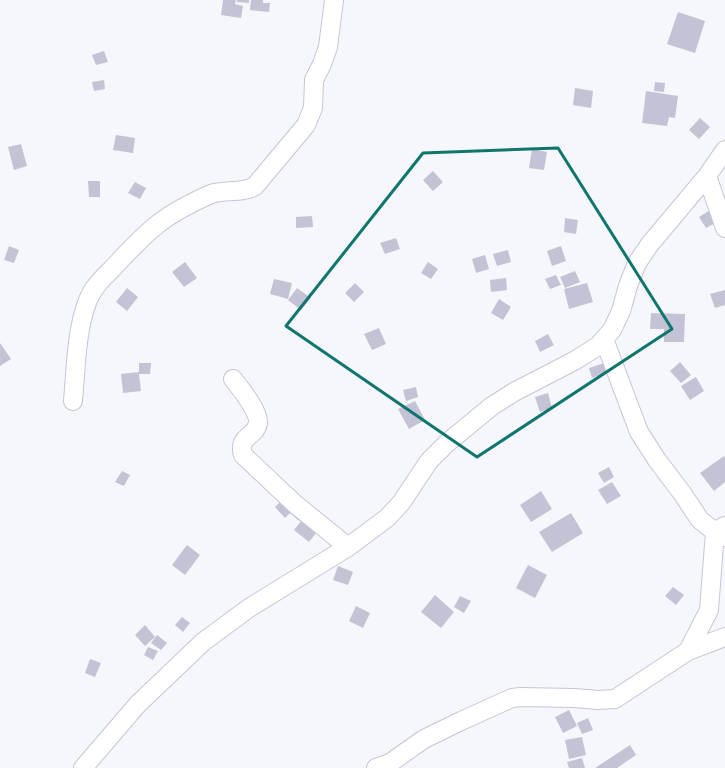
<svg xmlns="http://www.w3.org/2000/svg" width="725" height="768" font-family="Spectral,serif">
<rect width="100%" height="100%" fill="#f6f6fd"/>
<path fill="#c4c3d5" d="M223 0H236L235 4 243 6 241 18 221 15Z
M237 0H249V3L237 2Z
M251 0H263V3H270L269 12 250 10Z
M678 12 705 21 695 53 667 44Z
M104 51 108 62 96 65 92 55Z
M104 80 105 89 94 91 92 82Z
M655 82 665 83 664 92 654 91Z
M575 88 593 91 591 108 573 105Z
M646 91 678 96 675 118 669 117 667 126 642 123Z
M700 118 710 127 699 139 689 130Z
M116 135 135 138 133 153 113 150Z
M21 144 27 166 14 170 8 147Z
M532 149 547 152 544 170 529 168Z
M433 171 443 182 433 191 423 180Z
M88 181H100V197H89Z
M135 182 146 188 140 199 128 193Z
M712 209 719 221 706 228 699 217Z
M312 216 313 227 296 228V217Z
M565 218 578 220 576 234 564 232Z
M396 238 400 249 385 254 380 243Z
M9 246 19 250 14 263 4 260Z
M561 246 566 261 552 266 547 251Z
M508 250 511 262 497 266 493 254Z
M485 255 489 269 476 273 472 259Z
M185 262 197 278 184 287 172 272Z
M428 262 438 269 431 279 421 273Z
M575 271 580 282 565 288 560 277Z
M556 275 561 285 550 289 545 279Z
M506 278 507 290 491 292 490 280Z
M274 279 292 283 288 299 270 294Z
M355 283 364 292 354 302 345 293Z
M587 283 593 302 569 309 564 289Z
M127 288 138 297 127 311 116 302Z
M297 288 311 298 301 310 288 300Z
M725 290V305L715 308 710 294Z
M499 299 511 307 503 320 491 313Z
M651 313 685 314 684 342H664V329H650Z
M379 328 386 344 372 350 364 334Z
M548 334 554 345 540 352 535 341Z
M0 343 11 359 0 366Z
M607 362 610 371 592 378 589 368Z
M680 362 691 375 681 383 670 371Z
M139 363H151L150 374H139L141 391 123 393 121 374 139 372Z
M696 377 704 391 690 400 681 386Z
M416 387 418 397 406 401 403 390Z
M548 393 552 408 540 412 535 397Z
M415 401 425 420 409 429 398 409Z
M724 456 725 458V482L714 491 700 473Z
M609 467 614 477 604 483 598 473Z
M122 471 130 475 124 486 115 482Z
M612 482 621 496 607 504 598 490Z
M541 491 552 509 531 522 520 505Z
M286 496 305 515 299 521 290 513 285 518 275 507Z
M571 513 583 533 552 552 539 532Z
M305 516 320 528 309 542 294 530Z
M187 545 200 555 185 575 172 565Z
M528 565 547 575 535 598 516 588Z
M338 566 353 572 348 585 333 580Z
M673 587 684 595 676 605 665 596Z
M435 595 454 612 441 628 421 612Z
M460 596 471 601 464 613 454 607Z
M356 606 370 613 363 628 349 621Z
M182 617 190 623 183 632 175 625Z
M145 625 155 637 145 646 135 635Z
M157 635 167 643 161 650 151 643Z
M148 647 158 651 153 660 144 655Z
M90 659 101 663 95 677 85 673Z
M569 710 577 726 563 733 555 717Z
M588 718 593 730 582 734 577 723Z
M582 737 586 755 569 759 565 740Z
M630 745 636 755 617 768H595Z
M582 758 585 768H569L567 762Z"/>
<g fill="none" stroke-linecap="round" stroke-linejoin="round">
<defs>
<path id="minor" d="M707 176 725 228
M604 339 639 432 657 460 682 493 700 520 715 532 725 537
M233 379C240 388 259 411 258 423 256 437 237 436 243 455L295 504 348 547
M73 401C76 369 76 330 88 300 93 287 103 278 112 269 127 253 141 237 158 224 173 212 193 202 211 194 225 189 242 194 255 186L306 125 313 108 314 80 322 64 328 47 334 0
M688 651 709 610 715 532 724 526
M83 768 138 704 203 642 249 608 348 547 387 518 401 503 429 461 447 443 492 406 514 392 574 361 598 346 612 330 621 311 628 286 637 263 650 244 707 176 725 150
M376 768 390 763 424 739 461 721 512 698 521 697 574 698 598 700 615 699 688 651 725 637"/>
</defs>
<use href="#minor" stroke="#c6c5d7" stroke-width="20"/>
<use href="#minor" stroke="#fff" stroke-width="18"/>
</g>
<path fill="none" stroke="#0f766e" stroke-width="3" stroke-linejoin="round" d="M558 148 672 329 477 457 286 326 423 153Z"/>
</svg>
